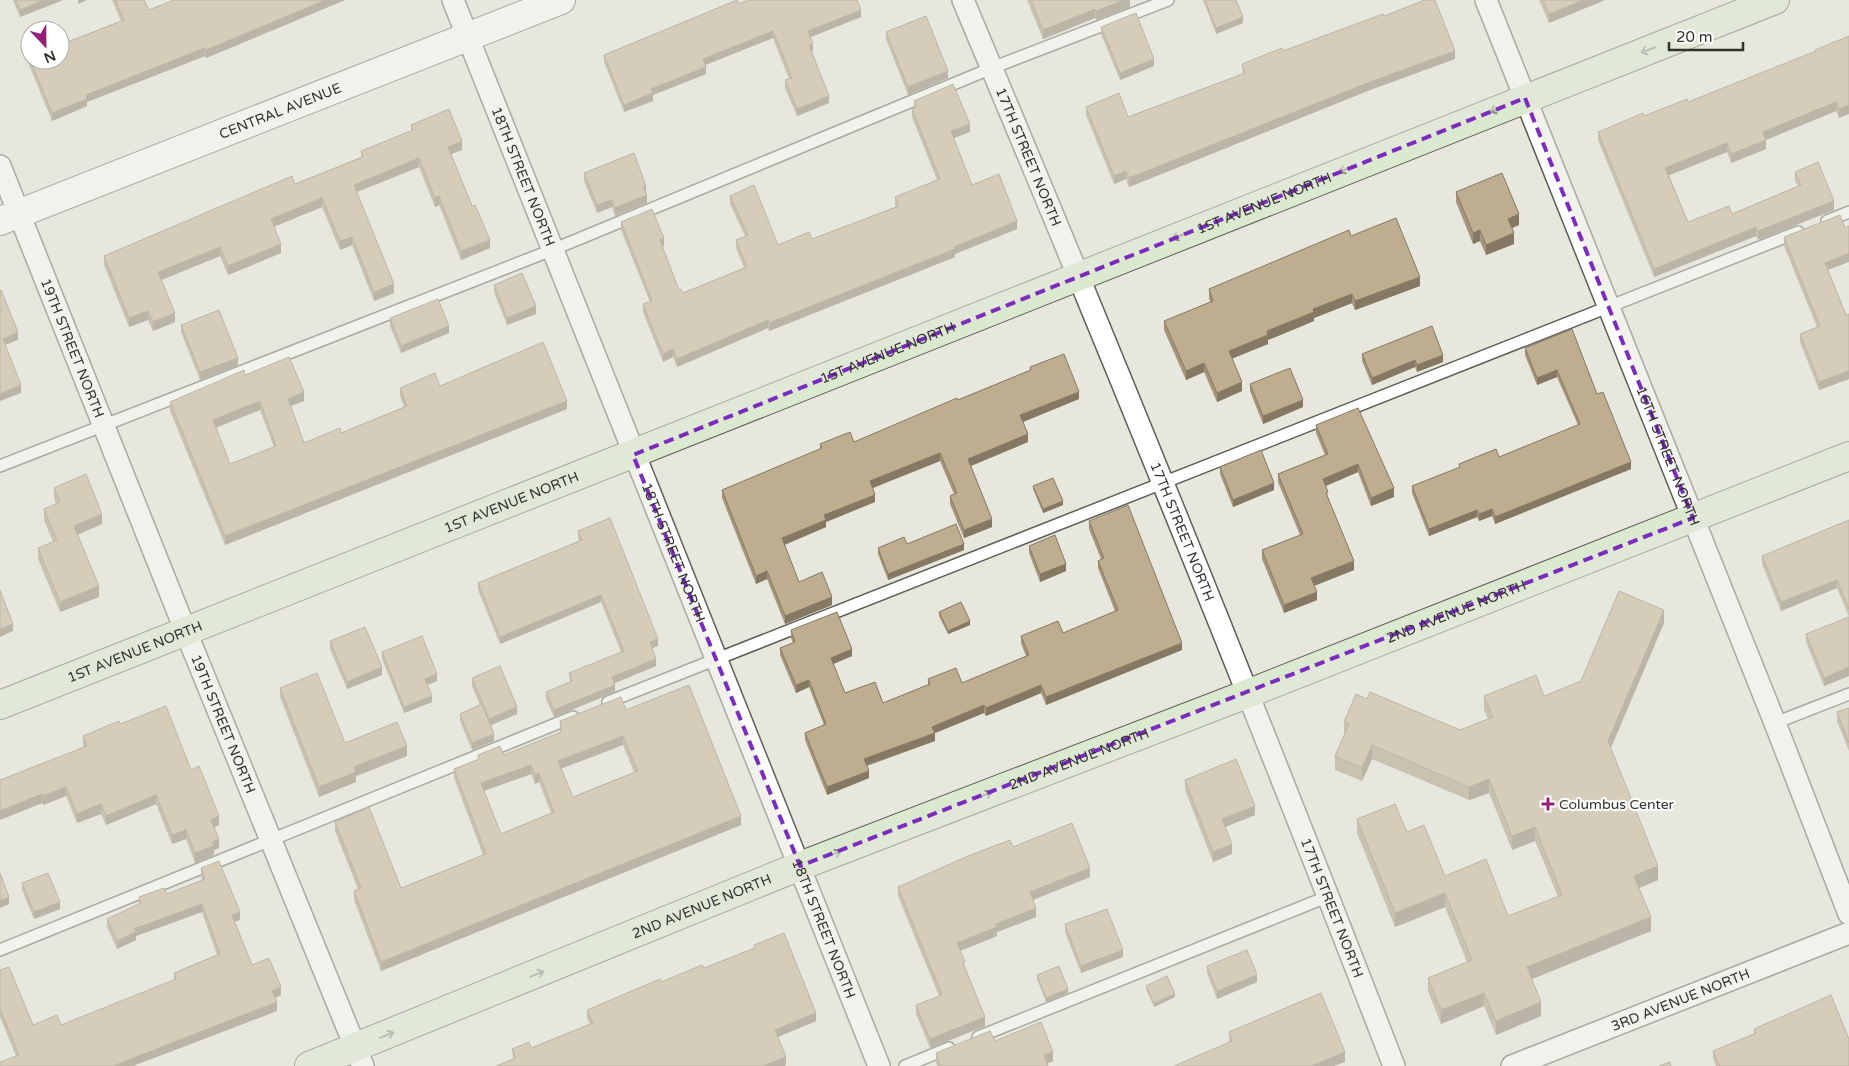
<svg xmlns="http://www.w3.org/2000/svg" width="1849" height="1066" font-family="'Varela Round',sans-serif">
<rect width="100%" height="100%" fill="#e7e7de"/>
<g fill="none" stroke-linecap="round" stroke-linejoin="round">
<defs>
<path id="service" d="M1827 221 1849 212
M0 466 552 250 992 68 1168 0
M608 702 1798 232
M1775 723 1849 694
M0 950 573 717
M978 1037 1329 896
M905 1066 949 1048"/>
<g id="minor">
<path id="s1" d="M453 0 879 1066"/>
<path id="s2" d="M963 0C1112 353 1256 709 1394 1066"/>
<path id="s3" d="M1486 0 1775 723 1849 914"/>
<path id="s4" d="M0 166 186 632 363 1066"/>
<path id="s5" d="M1512 1066 1849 933"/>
</g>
<g id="tertiary">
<path id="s6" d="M0 221 561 0"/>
</g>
<g id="secondary">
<path id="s7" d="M0 705 1775 0"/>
<path id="s8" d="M309 1066 800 866 1247 694 1849 456"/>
</g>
</defs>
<use href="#service" stroke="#5f5f58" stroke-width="14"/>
<use href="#minor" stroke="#5f5f58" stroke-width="24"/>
<use href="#tertiary" stroke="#5f5f58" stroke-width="30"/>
<use href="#secondary" stroke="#5f5f58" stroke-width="30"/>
<use href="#service" stroke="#fff" stroke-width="11"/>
<use href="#minor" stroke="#fff" stroke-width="21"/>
<use href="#tertiary" stroke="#fff" stroke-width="28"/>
<use href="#secondary" stroke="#dce9d1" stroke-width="28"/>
</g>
<path fill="#a4957b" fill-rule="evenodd" d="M13 0H63L20 17Z
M112 0H144L149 10 345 0 206 58 205 56 87 102V106L52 121 27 60V52L30 51V60H60L65 43 121 21Z
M1027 0H1130V7L1096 20 1095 18 1043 39Z
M1203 0H1236L1243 23 1216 34Z
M1539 0H1605L1549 23Z
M739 4 861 17 811 37 813 51H812L829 103 797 116 785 88V80L789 79 773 38 705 65 706 74 653 95V101L624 112 604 62V55Z
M1384 16 1455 59 1370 90 1129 187 1126 179 1114 184 1086 115V107L1128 117 1243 74 1242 64 1283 51Z
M1101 27 1154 66 1120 80 1101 34Z
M886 32 948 78 908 95 886 39Z
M1849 36 1839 118 1836 111 1766 140V149L1731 163 1727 152 1669 175 1688 222 1732 214 1798 186 1795 181V172L1834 210 1758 240 1756 236 1654 277 1598 140V132L1688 102 1815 52V50Z
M914 101 970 132 954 138 972 185 1017 229 955 254V257L769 331 768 328 677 367 673 357 663 362 643 312V304L650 302 621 230V222L664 246 662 247 679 290 683 293 744 268 736 248V240L745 236 730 204V196L778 245 812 239 896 207 895 205V197L937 180 912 117V109L914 108Z
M411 125 462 150 451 154 490 248 461 260 439 205 435 207 419 167 357 192 394 293 374 301 352 245 340 250 322 207 274 226 281 253 228 275 220 256 162 280 175 322 153 331 148 320 129 327 104 265V256L295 184 361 157V151L411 131Z
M584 173 646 193 647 203 615 216 612 207 597 213 584 181Z
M1456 192 1519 225 1512 228 1514 244 1486 255 1480 241 1473 244 1456 202Z
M1845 228 1828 270 1846 315 1849 314V379L1819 390 1800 342V334L1817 327 1784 246V237Z
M1351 236 1420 286 1355 310 1352 303 1314 318V321L1268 340V344L1232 358 1242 391 1217 402 1204 372 1186 380 1164 330V321L1210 302 1209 298V289Z
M494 285 536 314 507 325 494 292Z
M390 318 449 333 401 353 390 326Z
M181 325 238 365 200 380 181 332Z
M1525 348 1597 394 1631 469 1495 524 1492 516 1479 521 1477 517 1429 536 1412 493V486L1459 468V464L1499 457 1578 425 1557 377 1537 385 1525 355Z
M1362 354 1443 362 1417 372 1415 367 1372 385 1362 361Z
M1030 367 1079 399 1023 422 1028 442 971 466 992 527 964 538 950 504V496L954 494 940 461 873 488 875 502 826 522V527L784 545 799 582 832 605 785 624 767 579 756 584 722 498V490L820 449V444L854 442 1030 370Z
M1250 384 1303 407 1263 424 1250 391Z
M440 386 567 409 225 545 170 411V402L304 401 291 406 304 443 341 433 404 407 400 396V388ZM260 410 274 447 230 464 216 427Z
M1316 425 1394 497 1371 506 1358 472 1326 486 1328 498 1354 570 1314 586 1317 600 1284 613 1262 559V550L1300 535 1278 482V474L1325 455 1316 433Z
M1220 467 1274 490 1233 507 1220 474Z
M1033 486 1063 505 1043 513 1033 489Z
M54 488 102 524 77 535 99 597 60 612 38 559V548L53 542 44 520V509L56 504 54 498Z
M1849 520V676L1824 686 1806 642V634L1849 617 1837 588 1781 611 1762 564V556Z
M1089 521 1182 650 1046 705 1041 693 986 716 984 713 935 733V741L867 766 869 778 827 795 805 740V733L824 725 809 687 796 693 780 655V648L793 643 791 638V630L852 656 833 664 845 693 883 703 928 685V679L962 683 1026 656 1021 643V636L1063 633 1115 611 1098 568V561L1101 559 1089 529Z
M578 531 658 646 652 648 656 666 615 683V692L554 717 546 699V692L570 682 569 673 621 652 601 602 500 644 478 590V583L579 541 578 538Z
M907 544 964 550 888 580 878 554V548Z
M1029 546 1066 571 1040 582 1029 553Z
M939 612 970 625 948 634 939 616Z
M1664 623 1610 748 1658 880 1639 888 1651 931 1532 979 1541 1016 1496 1035 1484 1006 1441 1024 1428 991V978L1467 962 1445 907 1395 927 1357 833V819L1407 832 1445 876 1508 916 1558 897 1535 841 1512 850 1489 793 1469 800 1372 759 1362 781 1335 770V756L1344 735V722L1367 699 1460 730 1488 719 1484 710V696H1544L1581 681Z
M330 641 382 675 347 689 330 649Z
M382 652 437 681 427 685 432 702 404 713 382 659Z
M472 678 517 714 491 725 494 741 472 750 460 721V714L480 705 472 686Z
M280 688 345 743 407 756 356 776V782L319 797 280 697Z
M1849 708V751L1837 721V712Z
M626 710 741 825 381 971 354 900V891L358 889 335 831V822L401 888 483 855 454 778V769L478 759V755H504L561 732 560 721ZM623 745 634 772 573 797 561 768ZM531 774 535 784 539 782 551 813 501 834 484 791Z
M120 724 191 770 219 825 214 827 219 848 214 850V855L195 863 186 839 172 844 156 804 106 825 101 814 77 823 66 796 43 805 42 803 0 820V780L84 748 83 745V736Z
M1185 780 1255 815 1225 827 1232 854 1213 862 1185 790Z
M1013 847 1090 877 1033 900 1036 917 997 932V936L960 951 965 968 985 1026 930 1048 916 1014V1005L939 996 898 896V887Z
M201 868 240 920 234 922 252 965 281 995 275 998 277 1011 154 1058 16 1056 0 1017V970L33 1025H61L174 980V973L217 955 202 912 136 936V940L117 949 107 927V919L139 904V897L167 894 202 880 201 877Z
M22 883 60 909 34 919 22 890Z
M1065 924 1123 957 1081 973 1065 932Z
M754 945 816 1021 778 1037 786 1065 784 1066H496L513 1059 512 1049 531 1048 590 1024 587 1018V1010L661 982 704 968 754 948Z
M1207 966 1257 982 1217 999 1207 973Z
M1037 975 1068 993 1046 1002 1037 979Z
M1146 986 1175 997 1154 1007 1146 989Z
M1754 1029 1849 1066H1716L1713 1059V1051L1754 1034Z
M1229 1032 1345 1062 1229 1042Z
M995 1041 1053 1061 1047 1063 1048 1066H937L936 1062V1053Z"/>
<path fill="#867964" d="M44 0H63L20 17V10Z
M78 0H87L78 4Z
M326 0H345L206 58V50Z
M1125 0H1130V7L1096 20V11Z
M1584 0H1605L1549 23V14Z
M1095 9V18L1043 39V30Z
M861 10V17L808 38V31Z
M1243 17V23L1216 34V28Z
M773 31V38L703 66V59Z
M813 44V51L809 52V45Z
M205 48V56L87 102V106L52 121V113L86 95Z
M1455 51V59L1370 90 1129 187V178L1370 82Z
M1154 59V66L1120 80V73Z
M706 67V74L653 95V101L624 112V105L651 89Z
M948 71V78L908 95V87Z
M829 96V103L797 116V109Z
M1836 102V111L1763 141V132Z
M1849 105V114L1839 118V109Z
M970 124V132L951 139V131Z
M1766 140V149L1731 163V154Z
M462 141V150L448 155V147Z
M1727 143V152L1665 177V168Z
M419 158V167L354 193V185Z
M1126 171V179L1114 184V176Z
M646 186V193L643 194V187Z
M647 195V203L615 216V208Z
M439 196V205L435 207V198Z
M322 198V207L271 228V219Z
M612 200V207L597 213V205Z
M1834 201V210L1758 240V231Z
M1519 214V225L1508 230V219Z
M1017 221V229L955 254V257L769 331V323Z
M1756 227V236L1654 277V269Z
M1480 230V241L1473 244V233Z
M1514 233V244L1486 255V245Z
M352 237V245L340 250V241Z
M664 238V246L660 248V240Z
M490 240V248L461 260V251Z
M281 244V253L228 275V266Z
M220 247V256L158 281V272Z
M1849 253V262L1825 271V263Z
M1420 277V286L1355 310V301Z
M394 284V293L374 301V292Z
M1352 294V303L1314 318V321L1268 340V344L1229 360V351L1313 309Z
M536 306V314L507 325V318Z
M148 311V320L129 327V318Z
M175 313V322L153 331V322Z
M768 320V328L677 367V359Z
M449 326V333L401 353V346Z
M18 332V340L3 346V339Z
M673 349V357L663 362V354Z
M1443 355V362L1417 372V365Z
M238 358V365L200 380V372Z
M1415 360V367L1372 385V378Z
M1204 363V372L1186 380V371Z
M1557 370V377L1537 385V378Z
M1849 371V379L1819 390V382Z
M1242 382V391L1217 402V393Z
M21 385V393L0 401V394Z
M304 392V401L288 407V399Z
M1079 392V399L1020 423V415Z
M1303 400V407L1263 424V416Z
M260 401V410L213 429V420Z
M567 401V409L225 545V536Z
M1028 434V442L968 467V459Z
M940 453V461L870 489V481Z
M1631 462V469L1495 524V517Z
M1358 464V472L1323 487V479Z
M1274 483V490L1233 507V500Z
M1394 488V497L1371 506V498Z
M875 495V502L826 522V527L782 546V538L824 515Z
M1063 501V505L1043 513V509Z
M1492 509V516L1479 521V514Z
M1477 510V517L1429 536V529Z
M102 514V524L74 536V526Z
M992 519V527L964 538V530Z
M964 544V550L888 580V574Z
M1354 561V570L1311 587V578Z
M1066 564V571L1040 582V574Z
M767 571V579L756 584V576Z
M1837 580V588L1781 611V602Z
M99 586V597L60 612V602Z
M1317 592V600L1284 613V605Z
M601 595V602L500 644V637Z
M832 597V605L785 624V616Z
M1664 610V623L1608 755V741Z
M970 621V625L948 634V631Z
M13 624V631L0 637V629Z
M658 639V646L650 649V642Z
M1182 643V650L1046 705V697Z
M852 649V656L831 665V658Z
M656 659V666L612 684V677Z
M382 667V675L347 689V682Z
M1849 667V676L1824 686V678Z
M437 674V681L425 686V679Z
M809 680V687L796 693V685Z
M615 685V692L554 717V710Z
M1041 685V693L986 716V708Z
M432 696V702L404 713V707Z
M984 705V713L935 733V741L864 766V759L932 727Z
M517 707V714L489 726V719Z
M494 734V741L472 750V743Z
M623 736V745L558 770V761Z
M1372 745V759L1362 781V768Z
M407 746V756L356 776V782L319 797V787L354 767Z
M531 765V774L481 792V783Z
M869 771V778L827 795V787Z
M539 773V782L535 784V775Z
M1489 779V793L1469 800V787Z
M66 787V796L43 805V796Z
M42 794V803L0 820V811Z
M156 795V804L106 825V816Z
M101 804V814L77 823V814Z
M1255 806V815L1222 828V819Z
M219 816V825L211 829V820Z
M741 816V825L381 971V962Z
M1535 827V841L1512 850V836Z
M186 830V839L172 844V835Z
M219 839V848L214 850V855L195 863V853L212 842Z
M1232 844V854L1213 862V852Z
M1658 866V880L1634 890V876Z
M1090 868V877L1030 901V892Z
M1445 893V907L1395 927V913Z
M9 897V904L0 908V901Z
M60 902V909L34 919V912Z
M202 904V912L136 936V940L117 949V941L134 929Z
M1036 908V917L997 932V936L957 952V943L996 924Z
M240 912V920L232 923V915Z
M1651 917V931L1527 981V967Z
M1123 950V957L1081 973V966Z
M1257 975V982L1217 999V991Z
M281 987V995L272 999V991Z
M1068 989V993L1046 1002V998Z
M1484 993V1006L1441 1024V1010Z
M1175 994V997L1154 1007V1003Z
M277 1002V1011L133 1066H113Z
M1541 1002V1016L1496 1035V1021Z
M816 1013V1021L775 1038V1030Z
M985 1017V1026L930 1048V1039Z
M1053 1052V1061L1044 1065V1055Z
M1345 1052V1062L1334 1066H1312Z
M786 1057V1065L784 1066H763Z"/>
<path fill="#bfad8f" stroke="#867964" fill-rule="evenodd" d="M16 0H44L20 10Z
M115 0H144L149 10 174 0H326L206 50 205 48 86 95 87 99 52 113 30 60H60V40L63 38 65 43 124 20Z
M737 0 739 4 748 0H857L861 10 808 31 813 44 809 45 829 96 797 109 785 80 792 78 773 31 703 59 706 67 651 89 653 93 624 105 604 55Z
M1031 0H1125L1096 11 1095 9 1043 30Z
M1205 0H1236L1243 17 1216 28Z
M1425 0H1435L1455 51 1370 82 1129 178 1126 171 1114 176 1086 107 1119 93 1128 117 1245 73 1242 64 1282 48 1283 51 1383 14 1384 16Z
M1543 0H1584L1549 14Z
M1136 13 1154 59 1120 73 1101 27Z
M926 16 948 71 908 87 886 32Z
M1849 36V105L1839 109 1836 102 1763 132 1766 140 1731 154 1727 143 1665 168 1688 222 1729 206 1732 214 1801 185 1795 172 1818 162 1834 201 1758 231 1756 227 1654 269 1598 132 1643 113 1644 116 1687 99 1688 102 1816 51 1815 50Z
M30 51V59L27 52Z
M953 84 970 124 951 131 972 185 999 174 1017 221 954 247 955 249 769 323 768 320 677 359 673 349 663 354 643 304 652 301 621 222 652 209 664 238 660 240 679 290 681 289 683 293 747 267 736 240 748 235 730 196 754 185 778 245 809 232 812 239 899 206 895 197 940 179 912 109 916 107 914 101Z
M449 109 462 141 448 147 472 206 475 205 490 240 461 251 439 196 435 198 419 158 354 185 394 284 374 292 352 237 340 241 322 198 271 219 281 244 228 266 220 247 158 272 175 313 153 322 148 311 129 318 104 256 292 176 295 184 363 157 361 151 413 130 411 125Z
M634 153 646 186 643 187 647 195 615 208 612 200 597 205 584 173Z
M1502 173 1519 214 1508 219 1514 233 1486 245 1480 230 1473 233 1456 192Z
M1840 215 1845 228 1849 226V253L1825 263 1846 315 1849 314V371L1819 382 1800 334 1820 326 1784 237Z
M1396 218 1420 277 1355 301 1352 294 1313 309 1314 312 1267 331 1268 335 1229 351 1242 382 1217 393 1204 363 1186 371 1164 321 1213 301 1209 289 1349 230 1351 236Z
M522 273 536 306 507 318 494 285Z
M1 290 18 332 3 339 21 385 0 394V291Z
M438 299 449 326 401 346 390 318Z
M219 310 238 358 200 372 181 325Z
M1432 326 1443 355 1417 365 1415 360 1372 378 1362 354Z
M1572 329 1597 394 1603 392 1631 462 1495 517 1492 509 1479 514 1477 510 1429 529 1412 486 1460 467 1459 464 1496 449 1499 457 1580 424 1557 370 1537 378 1525 348Z
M543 342 567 401 225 536 170 402 244 370 245 375 289 357 304 392 288 399 304 443 340 428 341 433 407 406 400 388 435 373 440 386ZM260 401 276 446 230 464 213 420Z
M1064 354 1079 392 1020 415 1028 434 968 459 992 519 964 530 950 496 957 493 940 453 870 481 875 495 824 515 826 520 782 538 799 582 822 572 832 597 785 616 767 571 756 576 722 490 822 448 820 444 850 432 854 442 957 398 958 400 1031 370 1030 367Z
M1290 368 1303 400 1263 416 1250 384Z
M1358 408 1394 488 1371 498 1358 464 1323 479 1328 492 1326 493 1354 561 1311 578 1317 592 1284 605 1262 550 1303 534 1278 474 1328 454 1316 425Z
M1261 450 1274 483 1233 500 1220 467Z
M86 474 102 514 74 526 99 586 60 602 38 548 57 540 44 509 60 502 54 488Z
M1053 478 1063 501 1043 509 1033 486Z
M1128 505 1182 643 1046 697 1041 685 986 708 984 705 932 727 935 733 864 759 869 771 827 787 805 733 826 724 809 680 796 685 780 648 795 642 791 630 837 612 852 649 831 658 845 693 875 682 883 703 930 684 928 679 956 668 962 683 1029 655 1021 636 1058 621 1063 633 1118 610 1098 561 1104 558 1089 521Z
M610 518 658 639 650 642 656 659 612 677 615 685 554 710 546 692 572 681 569 673 624 651 601 595 500 637 478 583 582 540 578 531Z
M1849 520V609L1837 580 1781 602 1762 556Z
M956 524 964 544 888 574 878 548 904 537 907 544Z
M1055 535 1066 564 1040 574 1029 546Z
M0 590 13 624 0 629Z
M1619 591 1664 610 1608 741 1658 866 1634 876 1651 917 1527 967 1541 1002 1496 1021 1484 993 1441 1010 1428 978 1472 960 1445 893 1395 913 1357 819 1395 804 1407 832 1424 825 1445 876 1486 859 1508 916 1562 895 1535 827 1512 836 1489 779 1469 787 1372 745 1362 768 1335 756 1349 724 1344 722 1356 694 1367 699 1370 692 1460 730 1493 717 1484 696 1536 675 1544 696 1581 681Z
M961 602 970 621 948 631 939 612Z
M1849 617V667L1824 678 1806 634Z
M365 627 382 667 347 682 330 641Z
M422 636 437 674 425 679 432 696 404 707 382 652Z
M500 666 517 707 489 719 472 678Z
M317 673 345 743 397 722 407 746 354 767 356 772 319 787 280 688Z
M689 685 741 816 381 962 354 891 361 888 335 822 369 807 401 888 444 871 486 854 454 769 479 759 478 755 500 746 504 755 561 732 560 721 621 697 626 710ZM623 736 638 771 573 797 558 761ZM531 765 535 775 539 773 554 812 501 834 481 783Z
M482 704 494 734 472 743 460 714Z
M166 706 191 770 199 766 219 816 211 820 219 839 212 842 214 846 195 853 186 830 172 835 156 795 106 816 101 804 77 814 66 787 43 796 42 794 0 811V780L87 746 83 736 119 721 120 724Z
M1849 708V743L1837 712Z
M1236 759 1255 806 1222 819 1232 844 1213 852 1185 780Z
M1072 823 1090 868 1030 892 1036 908 996 924 997 927 957 943 965 962 963 963 985 1017 930 1039 916 1005 942 995 898 887 968 856 1010 840 1013 847Z
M219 861 240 912 232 915 252 965 269 958 281 987 272 991 277 1002 113 1066H0V1062L19 1055 0 1009V970L9 967 33 1025 57 1015 61 1025 176 979 174 973 220 954 202 904 134 929 136 932 117 941 107 919 141 903 139 897 164 888 167 894 205 879 201 868Z
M0 873 9 897 0 901Z
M48 873 60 902 34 912 22 883Z
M1107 909 1123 950 1081 966 1065 924Z
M784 933 816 1013 775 1030 786 1057 763 1066H496L516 1058 512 1049 529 1042 531 1048 593 1023 587 1010 660 979 661 982 702 965 704 968 755 948 754 945Z
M1247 950 1257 975 1217 991 1207 966Z
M1059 966 1068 989 1046 998 1037 975Z
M1167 976 1175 994 1154 1003 1146 986Z
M1321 993 1345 1052 1312 1066H1174L1232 1041 1229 1032Z
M1831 995 1849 1039V1066H1720L1713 1051 1756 1033 1754 1029Z
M1041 1022 1053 1052 1044 1055 1048 1066H940L936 1053 990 1031 995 1041Z
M1670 1062 1671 1066H1659Z"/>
<defs><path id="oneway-shaft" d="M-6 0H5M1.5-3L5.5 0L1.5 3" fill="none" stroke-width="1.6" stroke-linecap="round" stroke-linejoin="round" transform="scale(1.25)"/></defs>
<g stroke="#868d80">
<use href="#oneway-shaft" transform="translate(1648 50) rotate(159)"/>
<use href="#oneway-shaft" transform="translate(1497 109) rotate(158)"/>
<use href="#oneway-shaft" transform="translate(1346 169) rotate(158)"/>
<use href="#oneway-shaft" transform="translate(1179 236) rotate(158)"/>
<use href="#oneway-shaft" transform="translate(985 795) rotate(-21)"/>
<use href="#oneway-shaft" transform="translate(834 854) rotate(-21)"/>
<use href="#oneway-shaft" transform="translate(537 974) rotate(-22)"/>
<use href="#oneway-shaft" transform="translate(387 1035) rotate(-22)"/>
</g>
<path d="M0 0H1849V1066H0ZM1525 98 1693 518 800 866 633 455Z" fill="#e7e7de" fill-opacity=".55" fill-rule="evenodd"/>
<path fill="none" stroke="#7b2cbf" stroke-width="4" stroke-dasharray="10 6" stroke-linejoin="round" d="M1525 98 1693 518 800 866 633 455Z"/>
<path fill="#951e7a" stroke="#fffffe" stroke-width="2" d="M1545.5 796.5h5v5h5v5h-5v5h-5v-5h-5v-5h5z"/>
<g text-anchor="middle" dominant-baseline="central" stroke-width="4.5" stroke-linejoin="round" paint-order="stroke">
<g font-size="14" fill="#31312e" stroke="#fffffe">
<text stroke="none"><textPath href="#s6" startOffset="301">CENTRAL AVENUE</textPath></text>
<text stroke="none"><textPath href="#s2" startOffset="170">17TH STREET NORTH</textPath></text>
<text stroke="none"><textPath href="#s1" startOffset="190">18TH STREET NORTH</textPath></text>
<text stroke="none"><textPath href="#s7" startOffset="1360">1ST AVENUE NORTH</textPath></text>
<text stroke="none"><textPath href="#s4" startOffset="196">19TH STREET NORTH</textPath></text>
<text stroke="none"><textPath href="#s7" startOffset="955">1ST AVENUE NORTH</textPath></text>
<text stroke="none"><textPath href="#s3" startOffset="491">16TH STREET NORTH</textPath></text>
<text stroke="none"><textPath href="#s7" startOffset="550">1ST AVENUE NORTH</textPath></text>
<text stroke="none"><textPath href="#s2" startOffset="575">17TH STREET NORTH</textPath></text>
<text stroke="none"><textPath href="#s1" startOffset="595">18TH STREET NORTH</textPath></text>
<text stroke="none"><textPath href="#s8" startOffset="1234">2ND AVENUE NORTH</textPath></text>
<text stroke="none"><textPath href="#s7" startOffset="145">1ST AVENUE NORTH</textPath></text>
<text stroke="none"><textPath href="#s4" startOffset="601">19TH STREET NORTH</textPath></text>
<text stroke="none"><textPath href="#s8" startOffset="829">2ND AVENUE NORTH</textPath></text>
<text stroke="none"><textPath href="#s8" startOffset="424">2ND AVENUE NORTH</textPath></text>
<text stroke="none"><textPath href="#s2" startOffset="980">17TH STREET NORTH</textPath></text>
<text stroke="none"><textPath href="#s1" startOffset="1000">18TH STREET NORTH</textPath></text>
<text stroke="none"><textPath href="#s5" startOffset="181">3RD AVENUE NORTH</textPath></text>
</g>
<g font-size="14" fill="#31312e" stroke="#fffffe" text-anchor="start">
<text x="1559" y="804">Columbus Center</text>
</g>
</g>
<g transform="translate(45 45) rotate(158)"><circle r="24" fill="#fffffe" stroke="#adadab"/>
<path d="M0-4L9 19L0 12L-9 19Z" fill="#951e7a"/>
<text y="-8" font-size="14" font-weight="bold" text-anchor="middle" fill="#31312e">N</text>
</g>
<path d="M1669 42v8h74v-8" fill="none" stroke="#31312e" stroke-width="2.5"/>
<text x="1676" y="42" font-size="15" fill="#31312e" stroke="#fffffe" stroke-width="4" paint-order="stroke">20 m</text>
</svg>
